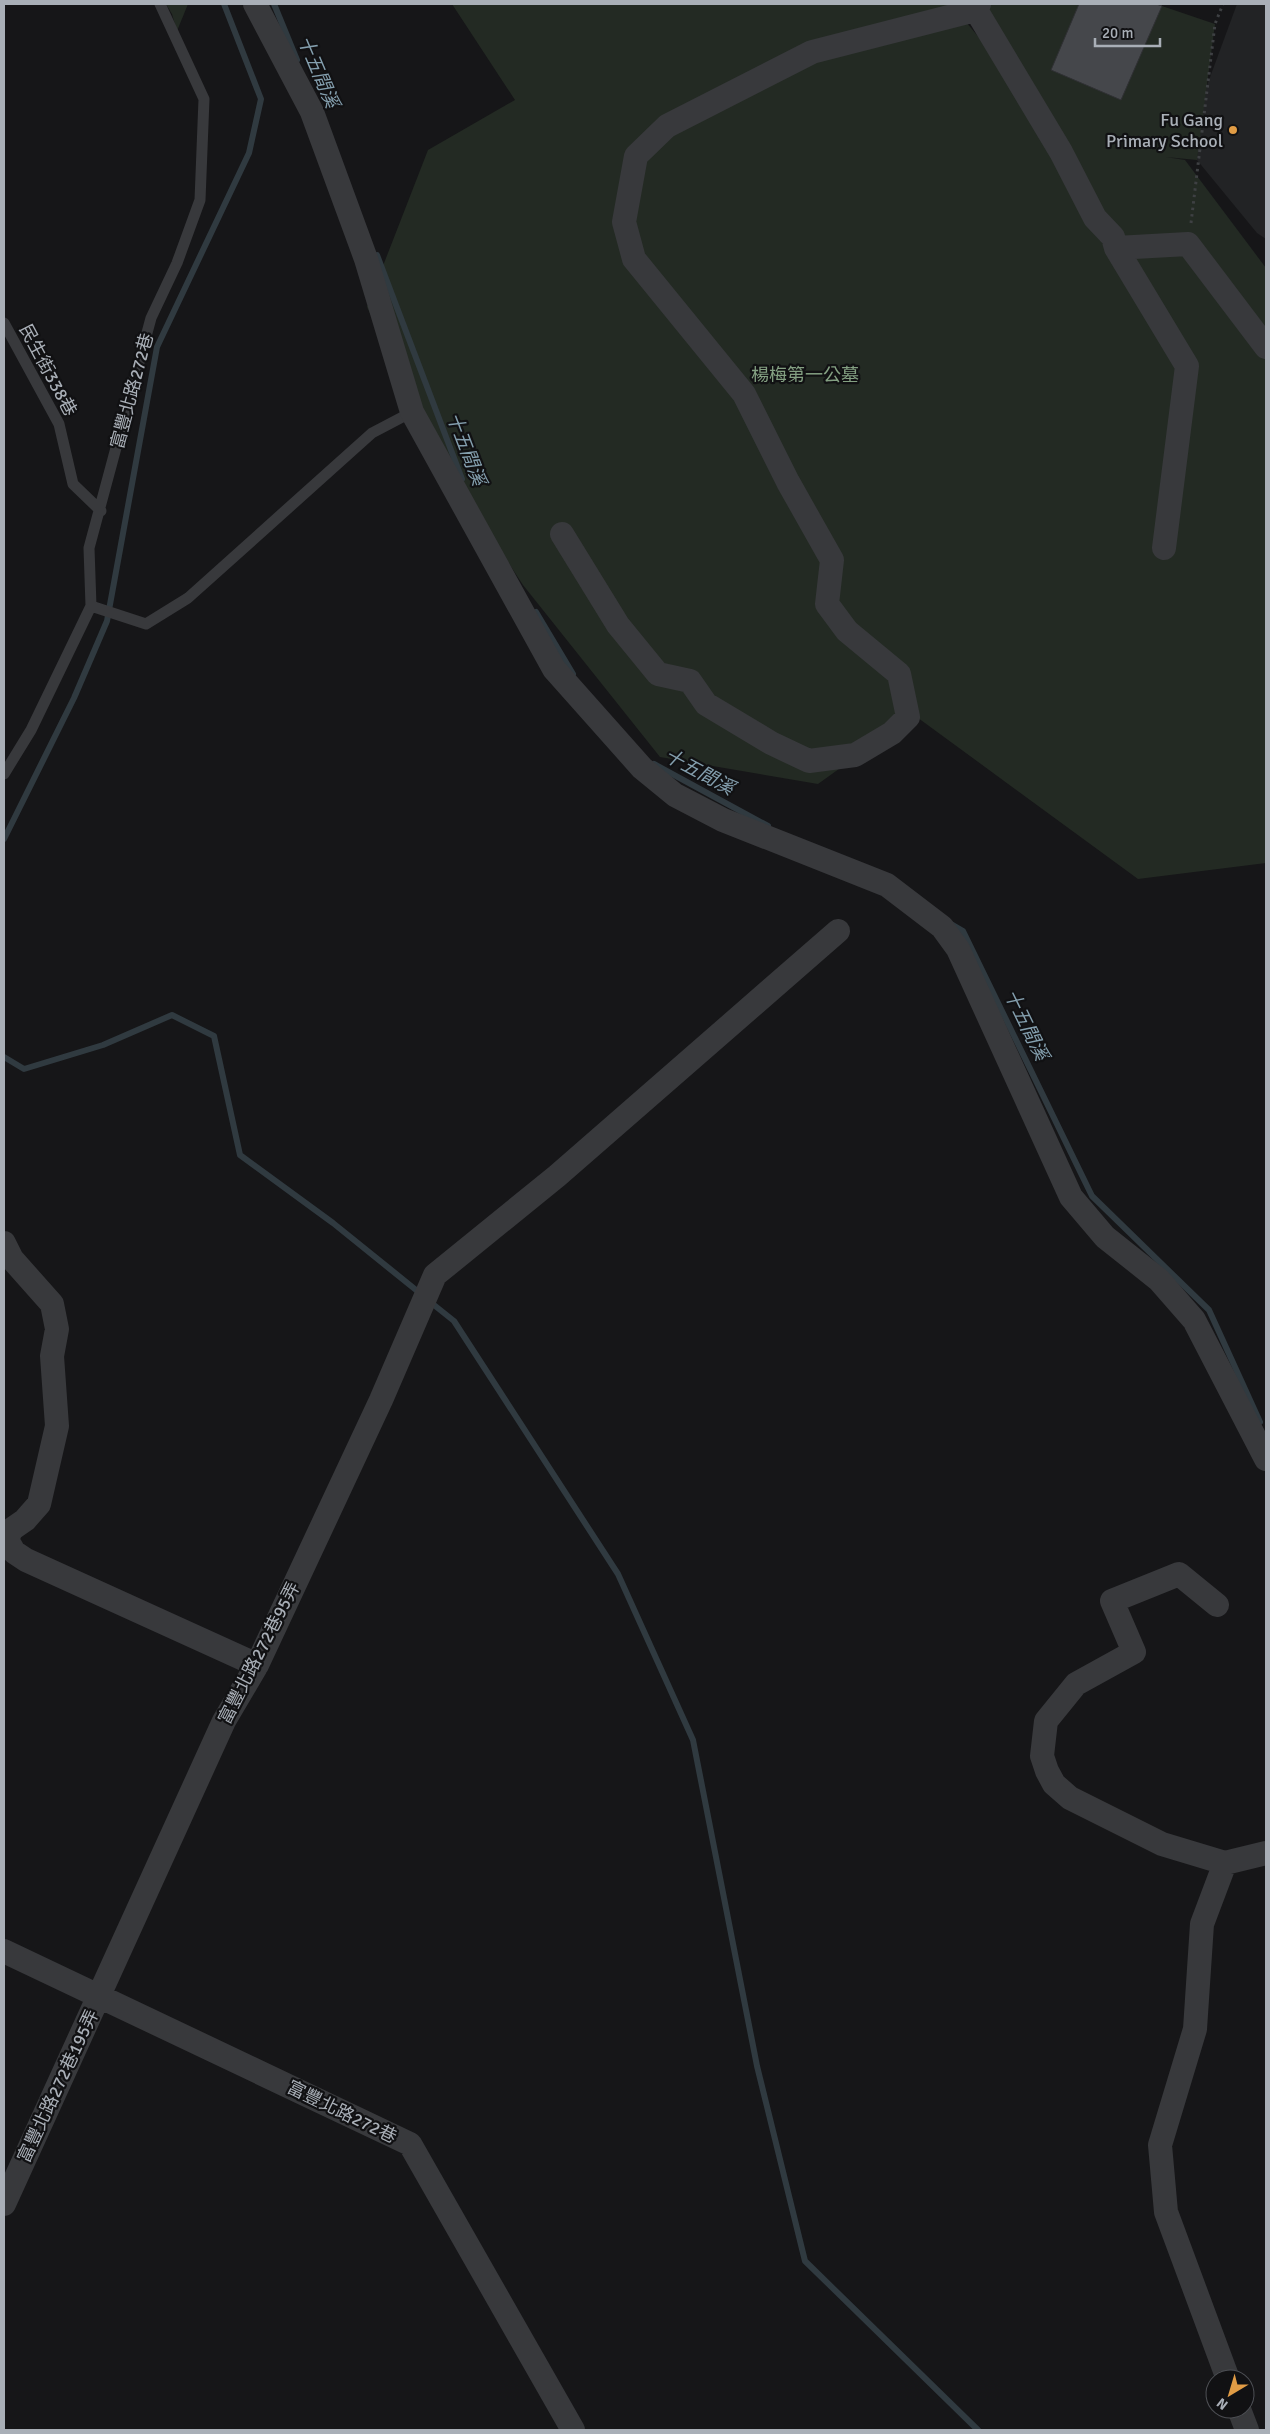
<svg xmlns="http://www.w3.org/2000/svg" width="1270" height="2434" font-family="Signika,'Noto Sans TC',sans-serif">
<rect width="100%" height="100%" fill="#161618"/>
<path fill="#222325" d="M1237 4H1266V239L1257 233 1197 160 1202 99Z"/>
<path fill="#232a23" d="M166 4H188L177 31 172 14Z
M452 4H968L961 16 1063 138 979 4H1079L1051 70 1121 100 1162 6 1215 24 1197 160 1166 157 1185 160 1266 268V863L1138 879 914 715 818 784 660 757 523 585 436 452 367 307 428 150 515 100Z"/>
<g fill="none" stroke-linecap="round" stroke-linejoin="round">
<path stroke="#303a40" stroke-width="6" d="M274 4 297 60
M377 255 462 479
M536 612 573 674
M654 764 768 826
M4 839 74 698 107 621 157 347 249 153 261 99 224 4
M951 924 963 931 1092 1196 1209 1310 1260 1422
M4 1057 24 1069 103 1045 172 1015 214 1036 240 1155 333 1223 421 1294
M429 1301 454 1321 618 1574 693 1740 757 2066 805 2261 978 2430"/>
</g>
<path fill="#45474b" stroke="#303134" d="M1079 4H1156L1162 6 1121 100 1051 70Z"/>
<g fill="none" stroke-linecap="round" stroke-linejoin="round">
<path stroke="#3e4043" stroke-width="3" stroke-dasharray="2.5 4" stroke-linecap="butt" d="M1191 223 1215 24 1223 4"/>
<path stroke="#38393c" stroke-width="11" d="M4 323 59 424 73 484 101 511
M91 606 146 624 188 598 372 433 412 412
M4 774 31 730 91 606 89 548 151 318 177 263 200 200 204 99 160 4"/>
<path stroke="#38393c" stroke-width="24" d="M255 4 312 112 366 259 412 412 554 669 642 768 675 795 723 820 887 885 942 927 958 949 1071 1197 1105 1237 1159 1280 1194 1320 1266 1459
M976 10 1061 152 1095 218 1113 237 1116 248 1187 366 1164 548
M1116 248 1188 244 1266 347
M562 534 618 625 658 674 690 681 706 704 771 743 809 761 855 755 892 733 908 717 899 674 847 631 827 604 832 560 788 482 744 394 634 259 624 222 636 156 667 126 812 52 976 10 979 4
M4 1243 12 1259 52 1304 57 1329 52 1356 57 1426 39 1504 25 1520 12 1529 8 1536 9 1543 14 1552 26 1560 257 1665
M1217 1605 1179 1574 1112 1601 1134 1652 1076 1684 1046 1721 1042 1756 1047 1771 1054 1784 1070 1798 1162 1844 1225 1863 1266 1853
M1225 1863 1202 1924 1195 2029 1160 2145 1166 2212 1228 2379
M4 1951 410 2144 573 2430
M4 2204 224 1721 257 1665 381 1400 435 1275 557 1176 838 931
M1239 2409 1247 2430"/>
</g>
<circle fill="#e19c45" stroke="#111113" stroke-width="2" cx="1233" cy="130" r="5"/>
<g text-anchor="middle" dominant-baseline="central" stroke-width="4.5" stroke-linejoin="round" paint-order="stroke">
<g font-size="18" fill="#a9afb7" stroke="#111113" text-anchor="end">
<text x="1223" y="120">Fu Gang<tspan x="1223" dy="21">Primary School</tspan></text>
</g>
<g font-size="18" fill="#a9afb7" stroke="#111113">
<text transform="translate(48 370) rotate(62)">民生街338巷</text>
<text transform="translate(132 391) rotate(-75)">富豐北路272巷</text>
<text transform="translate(259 1653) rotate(-63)">富豐北路272巷95弄</text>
<text transform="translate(58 2086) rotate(-65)">富豐北路272巷195弄</text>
<text transform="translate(342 2112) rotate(26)">富豐北路272巷</text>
</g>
<g font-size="18" fill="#84a082" stroke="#111113">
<text x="805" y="375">楊梅第一公墓</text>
</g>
<g font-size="19" font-style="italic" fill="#849fae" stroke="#111113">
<text transform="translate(318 72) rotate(67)">十五間溪</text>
<text transform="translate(466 449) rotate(69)">十五間溪</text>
<text transform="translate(699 772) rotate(28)">十五間溪</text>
<text transform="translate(1026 1025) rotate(64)">十五間溪</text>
</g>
</g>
<rect width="1270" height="2434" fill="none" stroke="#a9afb7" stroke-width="10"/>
<g transform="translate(1230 2394) rotate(218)"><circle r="24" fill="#111113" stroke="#4e5055"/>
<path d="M0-4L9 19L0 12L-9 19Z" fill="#e19c45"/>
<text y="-8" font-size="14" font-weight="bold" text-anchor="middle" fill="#a9afb7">N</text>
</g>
<path d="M1095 38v8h65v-8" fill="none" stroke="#a9afb7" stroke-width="2.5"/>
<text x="1102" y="38" font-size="15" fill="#a9afb7" stroke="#111113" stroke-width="4" paint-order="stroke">20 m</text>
</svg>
